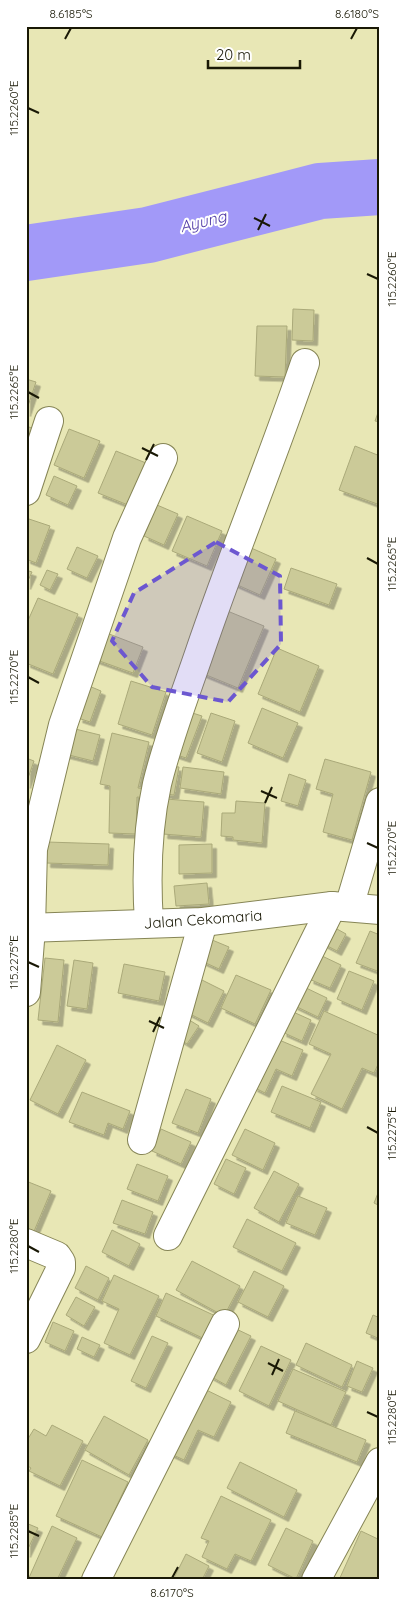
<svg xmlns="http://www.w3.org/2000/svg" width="406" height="1606" font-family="Quicksand,sans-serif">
<defs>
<filter id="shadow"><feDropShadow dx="4.5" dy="4.5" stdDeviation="0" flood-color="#0004"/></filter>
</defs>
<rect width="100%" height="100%" fill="#e8e7b5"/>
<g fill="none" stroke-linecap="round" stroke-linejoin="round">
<path stroke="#a299f8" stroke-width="56" d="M26 253 148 235 320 191 380 187"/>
</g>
<path fill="#cbca98" stroke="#aaa979" filter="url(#shadow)" d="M293 309 314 310 313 341 292 340Z
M257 326H287L285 377 255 376Z
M26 379 36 382 26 412Z
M380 407V422L375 421Z
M26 426 40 431 26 458Z
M69 429 100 441 84 478 54 465Z
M355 446 380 456V505L339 490Z
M116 451 146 463 128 505 98 493Z
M54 476 77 486 68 505 46 495Z
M157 505 178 514 164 545 144 536Z
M187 516 222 531 207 566 172 551Z
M29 519 50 526 36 563 26 559V527Z
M77 547 98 556 87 578 67 569Z
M249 547 276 559 260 595 233 583Z
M291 568 337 584 329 605 284 589Z
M26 570 32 572 26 585Z
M47 570 58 574 50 590 40 585Z
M38 598 78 614 53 674 26 663V625Z
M225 610 264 626 238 688 199 672Z
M104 632 143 647 133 673 94 659Z
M277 648 319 666 300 712 258 694Z
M131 681 166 692 152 735 118 724Z
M89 686 101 691 90 722 78 718Z
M262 708 298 723 283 758 248 743Z
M183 710 202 716 186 758 168 752Z
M211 713 235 721 222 762 197 753Z
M67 727 100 735 93 761 61 753Z
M112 733 149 742 138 788 147 789 146 798 137 797 136 834 109 833 110 786 100 784Z
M26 758 34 761 26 784Z
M325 759 371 772 352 840 323 832 333 794 316 789Z
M168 766 179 767 174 795 164 794Z
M183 767 224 772 221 794 180 788Z
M289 774 306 780 298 806 281 801Z
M166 799 204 802 201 837 163 834Z
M236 801 265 803 262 843 233 840V837L221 836 222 813H235Z
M47 842 109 844 108 865 46 863Z
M212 844V873L179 874V845Z
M207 883 209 904 176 906 174 886Z
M328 924 346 934 337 951 318 941Z
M370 931 380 935V972L356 963Z
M205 937 229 947 219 969 195 958Z
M320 955 341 965 330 988 309 979Z
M45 958 64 960 58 1022 38 1020Z
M74 960 93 963 87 1009 67 1006Z
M124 964 165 972 159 1001 118 993Z
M349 971 374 981 362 1010 337 999Z
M236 975 271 990 255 1024 221 1008Z
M198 978 224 991 208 1023 182 1010Z
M302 986 327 998 318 1017 293 1005Z
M291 1011 311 1020 302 1041 282 1032Z
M324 1011 380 1036V1060L374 1073 362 1068 342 1109 311 1094 331 1054 309 1044Z
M186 1018 199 1026 187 1044 174 1036Z
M272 1037 303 1050 292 1076 276 1069 265 1093 253 1087Z
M57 1045 86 1060 58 1114 30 1100Z
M282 1086 321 1102 310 1128 271 1112Z
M186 1089 211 1099 198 1133 172 1123Z
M82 1092 130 1111 123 1129 108 1123 104 1135 69 1122Z
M161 1129 191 1142 181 1164 152 1151Z
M245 1129 275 1143 263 1170 232 1155Z
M226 1159 246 1168 234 1194 214 1184Z
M137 1164 168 1176 158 1201 127 1189Z
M274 1171 299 1184 279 1222 254 1208Z
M26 1181 51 1191 32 1236 26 1233Z
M380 1188V1206L374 1203Z
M298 1196 327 1208 315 1235 286 1223Z
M122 1200 153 1212 145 1234 113 1223Z
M247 1219 296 1243 282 1271 233 1247Z
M112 1230 140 1244 129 1266 102 1252Z
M192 1261 240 1286 224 1316 176 1290Z
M86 1266 109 1278 98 1300 75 1288Z
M254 1271 284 1286 268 1317 238 1302Z
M114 1275 159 1296 130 1355 104 1343 119 1309 102 1301Z
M166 1293 222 1319 211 1342 156 1316Z
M76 1297 95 1307 84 1326 66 1315Z
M373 1315 380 1318V1339L366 1333Z
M53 1322 74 1331 65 1351 45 1342Z
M232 1327 251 1336 226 1385 208 1375Z
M152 1336 168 1343 146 1388 131 1381Z
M82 1337 100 1345 94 1357 77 1349Z
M306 1343 352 1365 342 1387 296 1365Z
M261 1346 291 1360 269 1406 239 1391Z
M357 1361 373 1368 362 1392 347 1386Z
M293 1369 346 1392 331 1425 278 1401Z
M198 1386 231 1402 214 1437 198 1430 184 1460 167 1452Z
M295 1411 366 1440 357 1462 286 1433Z
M104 1416 148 1440 129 1475 85 1450Z
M52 1425 83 1441 60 1486 29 1471 31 1468 26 1465V1442L34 1429 46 1436Z
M82 1460 128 1482 102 1537 56 1516Z
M240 1462 297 1490 284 1517 227 1488Z
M221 1496 271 1520 251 1561 235 1554 227 1569 202 1557 209 1541 201 1538Z
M26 1523 38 1528 26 1553Z
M52 1526 77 1538 57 1580H28Z
M286 1528 313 1541 296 1579 268 1565Z
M361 1531 380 1540V1580H339Z
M186 1554 209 1566 202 1580H173Z"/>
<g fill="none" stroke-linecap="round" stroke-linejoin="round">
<defs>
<path id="street" d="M26 491 49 421
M349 907 380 802
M149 923C146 877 147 830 157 784 168 739 185 695 200 651 233 554 272 460 305 363
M26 992 31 928 33 849 63 725 127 538 163 458
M142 1140 203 922
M168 1236 332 906
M26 1243 57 1256 61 1262V1268L26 1339
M96 1580 225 1324
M316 1580 380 1462"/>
<path id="secondary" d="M26 928 203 922 332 906 380 910"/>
</defs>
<use href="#street" stroke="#868556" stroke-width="30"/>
<use href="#secondary" stroke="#868556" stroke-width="30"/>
<use href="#street" stroke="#fff" stroke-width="28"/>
<use href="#secondary" stroke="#fff" stroke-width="28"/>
</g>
<path fill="#6c57d0" fill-opacity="0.2" stroke="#6c57d0" stroke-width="4" stroke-dasharray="10 6" stroke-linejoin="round" d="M216 542 280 576 281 644 228 702 152 687 112 641 134 593Z"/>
<path fill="none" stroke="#191805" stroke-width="2" d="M65 39 71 28M351 39 357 28M28 108 39 113M254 218 270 226M258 230 266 214M367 274 378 279M28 392 39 398M142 448 158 456M146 460 154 444M367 558 378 564M28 677 39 683M261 791 277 798M265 803 272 787M367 843 378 848M28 962 39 967M149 1021 164 1028M153 1032 160 1017M367 1127 378 1133M28 1246 39 1252M268 1363 283 1371M272 1375 279 1359M367 1412 378 1417M28 1531 39 1536M172 1578 178 1567"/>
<g text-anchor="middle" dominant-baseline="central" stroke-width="4" stroke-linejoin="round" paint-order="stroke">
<g font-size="15" fill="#191805" stroke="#fff">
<text transform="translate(203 919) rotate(-4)">Jalan Cekomaria</text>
</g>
<g font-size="16" font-style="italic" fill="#503aa6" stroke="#fff">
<text transform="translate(203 221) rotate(-14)">Ayung</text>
</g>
</g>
<rect width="406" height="1606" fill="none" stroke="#ffffff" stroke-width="55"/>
<path d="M208 60v8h92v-8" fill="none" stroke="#191805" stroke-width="2.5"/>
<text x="216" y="60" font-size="15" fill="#191805" stroke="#ffffff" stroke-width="4" paint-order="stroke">20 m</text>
<rect x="28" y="28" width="350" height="1550" fill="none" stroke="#191805" stroke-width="2"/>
<g font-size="12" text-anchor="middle" fill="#191805">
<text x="71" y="18">8.6185°S</text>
<text x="357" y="18">8.6180°S</text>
<text transform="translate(14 108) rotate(-90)" y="4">115.2260°E</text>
<text transform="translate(392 279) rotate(-90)" y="4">115.2260°E</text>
<text transform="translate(14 392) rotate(-90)" y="4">115.2265°E</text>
<text transform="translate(392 564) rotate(-90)" y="4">115.2265°E</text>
<text transform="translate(14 677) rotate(-90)" y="4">115.2270°E</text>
<text transform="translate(392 848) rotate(-90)" y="4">115.2270°E</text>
<text transform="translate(14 962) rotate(-90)" y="4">115.2275°E</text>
<text transform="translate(392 1133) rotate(-90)" y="4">115.2275°E</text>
<text transform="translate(14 1246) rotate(-90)" y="4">115.2280°E</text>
<text transform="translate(392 1417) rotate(-90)" y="4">115.2280°E</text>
<text transform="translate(14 1531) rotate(-90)" y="4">115.2285°E</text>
<text x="172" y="1597">8.6170°S</text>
</g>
</svg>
